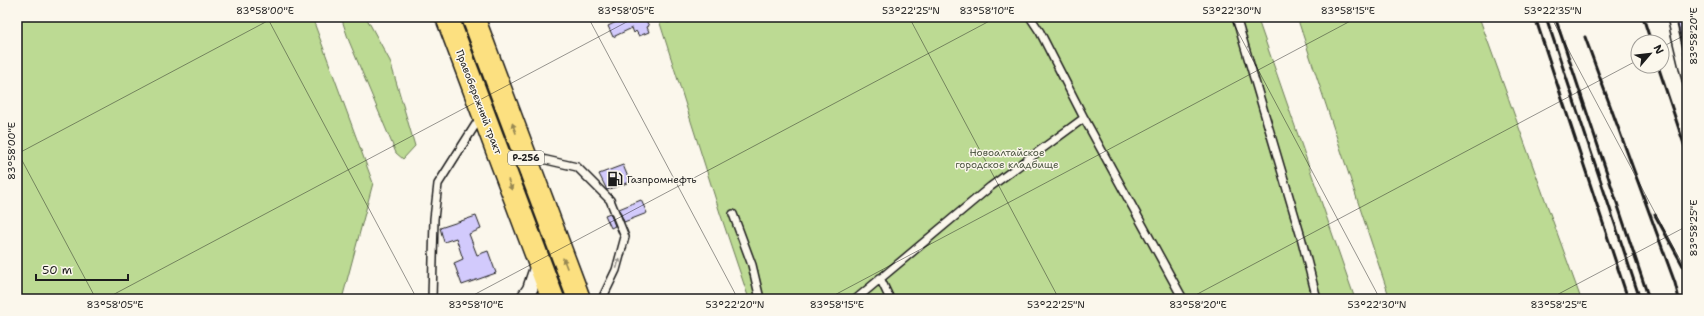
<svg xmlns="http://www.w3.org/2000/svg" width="1704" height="316" font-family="'Shantell Sans',sans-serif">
<rect width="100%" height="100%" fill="#fbf7ec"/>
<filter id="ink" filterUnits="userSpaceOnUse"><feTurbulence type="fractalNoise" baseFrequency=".025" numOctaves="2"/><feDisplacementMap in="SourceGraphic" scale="8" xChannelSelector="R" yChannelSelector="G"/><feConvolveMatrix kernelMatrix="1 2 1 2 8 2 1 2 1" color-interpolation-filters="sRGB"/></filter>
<g filter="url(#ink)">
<path fill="#bcda93" stroke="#6c7b58" d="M17 17H312L373 183 342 299H17Z
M341 17H366L390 61 415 146 403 159 396 153 349 41Z
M658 17H1257L1355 299H749L720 213Z
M1297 17H1479L1581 299H1390Z"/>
<path fill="#d2cafc" stroke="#1c1c1c" d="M626 17H644L649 26 647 27 649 32 639 36 636 31 634 33 632 28 613 37 608 26Z
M1676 17H1687V46L1684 47Z
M623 165 630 182 607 190 599 174Z
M641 200 647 213 624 222 619 209Z
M610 213 615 226 611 228 605 215Z
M476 216 481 229 469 234 477 255 488 251 496 273 462 285 454 263 463 259 456 238 444 242 440 228Z"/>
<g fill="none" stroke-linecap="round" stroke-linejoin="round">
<defs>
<path id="lane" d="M668 17V18L671 17
M1030 17 1040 32 1084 118 1183 299
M1236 17 1301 237 1317 299
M1671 17 1687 84
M529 156 577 167 610 200 625 237 616 270 602 299
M733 214 752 265 760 299
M880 278 890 299
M432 299 434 219 438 184 481 116
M856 299 990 187 1084 118"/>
<path id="street" d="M523 299 530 289 539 262"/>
<path id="highway" d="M447 17 553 299
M473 17 579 299"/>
</defs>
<use href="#lane" stroke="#1c1c1c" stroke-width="10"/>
<use href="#street" stroke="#1c1c1c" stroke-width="17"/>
<use href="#highway" stroke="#1c1c1c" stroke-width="25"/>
<use href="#lane" stroke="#fbf7ec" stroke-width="7"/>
<use href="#street" stroke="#fbf7ec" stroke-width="14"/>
<use href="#highway" stroke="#fce080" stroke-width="22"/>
<path stroke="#1c1c1c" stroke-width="3" d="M1535 17 1628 299
M1546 17 1640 299
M1555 17 1649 299
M1643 17 1651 42
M1585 37 1675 283 1679 299
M1658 66 1687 153
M1655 215 1687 273"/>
</g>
<defs><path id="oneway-solid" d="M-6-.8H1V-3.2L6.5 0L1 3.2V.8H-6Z"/></defs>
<g fill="#978853">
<use href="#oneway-solid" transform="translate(514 128) rotate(-111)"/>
<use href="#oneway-solid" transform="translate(510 185) rotate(70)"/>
<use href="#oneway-solid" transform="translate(565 263) rotate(-111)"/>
</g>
<use fill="#97948e" href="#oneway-solid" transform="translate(618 263) rotate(-75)"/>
</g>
<path fill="none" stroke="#1c1c1c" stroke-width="1" stroke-opacity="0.45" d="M267 17 417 299M588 17 738 299M909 17 1059 299M1230 17 1380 299M1551 17 1687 273M1662 47 1687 34M17 151 96 299M17 154 275 17M105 299 636 17M466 299 997 17M827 299 1358 17M1188 299 1638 60M1549 299 1687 226"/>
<defs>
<symbol id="fuel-bare" viewBox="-9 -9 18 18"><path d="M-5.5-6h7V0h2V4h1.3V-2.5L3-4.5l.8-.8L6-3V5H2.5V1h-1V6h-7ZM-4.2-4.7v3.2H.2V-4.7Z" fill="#1c1c1c" stroke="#fbf7ec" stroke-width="2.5" paint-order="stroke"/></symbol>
</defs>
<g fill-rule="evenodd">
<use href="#fuel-bare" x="604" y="168" width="22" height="22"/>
</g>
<g text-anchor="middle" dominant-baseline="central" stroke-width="3" stroke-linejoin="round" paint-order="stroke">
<rect fill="#fbf7ec" stroke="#5f5e5a" stroke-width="1" x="508" y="151" width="36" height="14" rx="3"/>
<g font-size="9" font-weight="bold" fill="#1c1c1c">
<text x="526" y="158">Р-256</text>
</g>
<g font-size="10" fill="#1c1c1c" stroke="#fbf7ec">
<text transform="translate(479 102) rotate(69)">Правобережный тракт</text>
</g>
<g font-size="10" fill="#4c5540" stroke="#fbf7ec">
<text x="1007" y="152">Новоалтайское<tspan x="1007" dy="12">городское кладбище</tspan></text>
</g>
<g font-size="10" fill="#1c1c1c" stroke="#fbf7ec" text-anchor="start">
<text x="627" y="179">Газпромнефть</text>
</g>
</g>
<rect width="1704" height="316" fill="none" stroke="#fbf7ec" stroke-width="44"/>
<g transform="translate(1650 54) rotate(62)"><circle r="19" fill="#fbf7ec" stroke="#a29f99"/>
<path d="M0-3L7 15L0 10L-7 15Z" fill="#1c1c1c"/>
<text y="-6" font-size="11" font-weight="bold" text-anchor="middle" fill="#1c1c1c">N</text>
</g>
<path d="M36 274v6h92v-6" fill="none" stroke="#1c1c1c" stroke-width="2"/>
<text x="42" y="274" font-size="12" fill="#1c1c1c" stroke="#fbf7ec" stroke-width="3" paint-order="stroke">50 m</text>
<rect x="22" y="22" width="1660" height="272" fill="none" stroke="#1c1c1c" stroke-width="1.5"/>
<g font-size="10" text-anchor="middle" fill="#1c1c1c">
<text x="265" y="14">83°58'00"E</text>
<text x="626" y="14">83°58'05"E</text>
<text x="911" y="14">53°22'25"N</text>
<text x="987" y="14">83°58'10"E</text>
<text x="1232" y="14">53°22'30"N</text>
<text x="1348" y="14">83°58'15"E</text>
<text x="1553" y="14">53°22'35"N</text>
<text transform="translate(1693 36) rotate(-90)" y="4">83°58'20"E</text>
<text transform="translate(11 151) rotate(-90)" y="4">83°58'00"E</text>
<text transform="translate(1693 228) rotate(-90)" y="4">83°58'25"E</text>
<text x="115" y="308">83°58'05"E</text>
<text x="476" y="308">83°58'10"E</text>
<text x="735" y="308">53°22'20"N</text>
<text x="837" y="308">83°58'15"E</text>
<text x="1056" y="308">53°22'25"N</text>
<text x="1198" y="308">83°58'20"E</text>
<text x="1377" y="308">53°22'30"N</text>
<text x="1559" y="308">83°58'25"E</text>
</g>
</svg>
